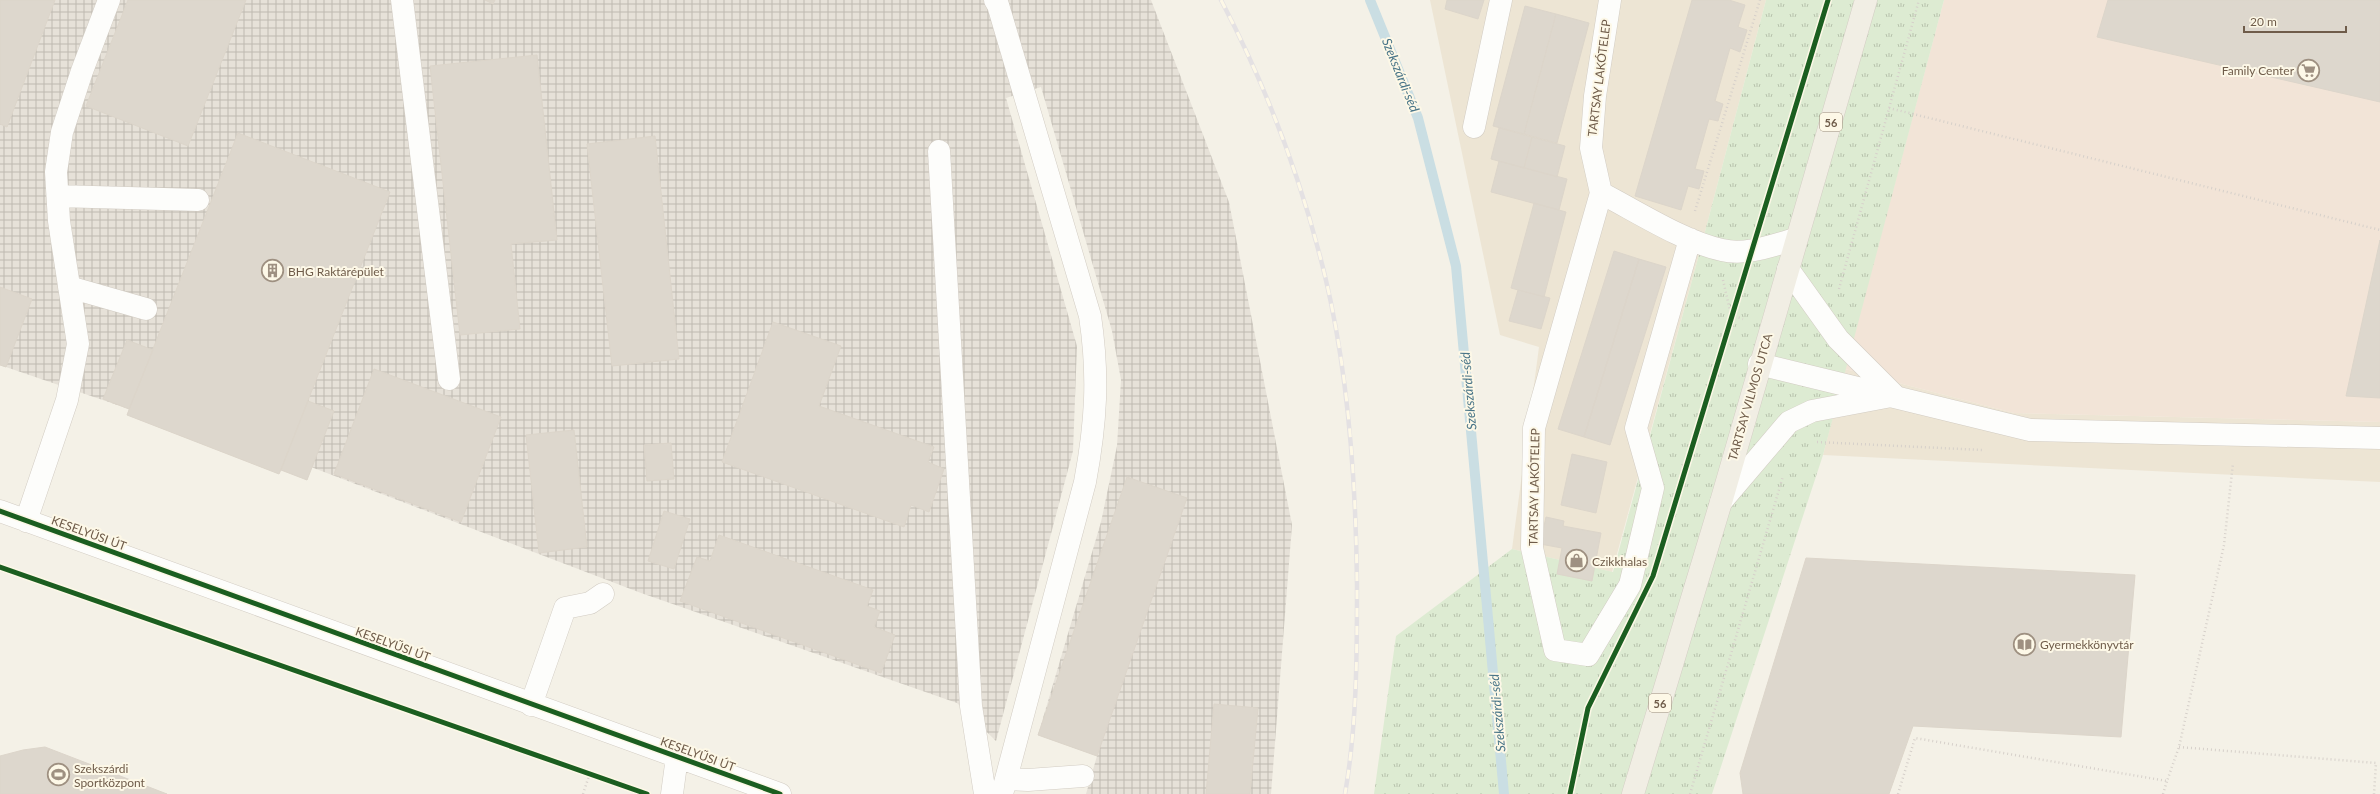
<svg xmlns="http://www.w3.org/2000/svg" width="2380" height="794" font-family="Lato,sans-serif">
<defs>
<pattern id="industrial-grid" width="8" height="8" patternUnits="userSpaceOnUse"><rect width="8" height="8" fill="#e6e1d8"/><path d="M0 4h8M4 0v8" fill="none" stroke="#bfbab1"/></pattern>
<pattern id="grass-tufts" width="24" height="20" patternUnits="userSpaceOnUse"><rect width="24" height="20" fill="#ddebd2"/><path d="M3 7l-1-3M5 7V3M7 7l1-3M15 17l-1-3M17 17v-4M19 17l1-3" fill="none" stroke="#b7c2ac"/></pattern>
</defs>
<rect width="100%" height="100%" fill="#f4f1e7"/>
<path fill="#ede5d4" d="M1430 0H1766L1697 262 1612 572 1512 549 1539 347 1500 335Z
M1845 369 2014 413 2380 422V482L1823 455Z"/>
<path fill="#f2e4d7" d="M1944 0H2380V422L2014 413 1845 369Z"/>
<path fill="url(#industrial-grid)" d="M0 0H1151L1229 202 1292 525 1271 794H1086L1097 756 1038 735 1101 522 1117 446 1121 380 1112 331 1041 87 1006 98 1077 346 1073 451 996 741 957 703 641 593 311 467 307 480 282 470 279 474 127 415 129 409 0 365Z"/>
<path fill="url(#grass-tufts)" d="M1766 0H1944L1823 455 1712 794H1374L1396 636 1512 549 1613 572 1697 262Z"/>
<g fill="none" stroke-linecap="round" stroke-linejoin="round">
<path stroke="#cadee3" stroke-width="10" d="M1370 0 1418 118 1456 266 1504 794"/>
</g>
<path fill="#ddd7cd" stroke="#dcd5ca" d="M0 0H55L7 127 0 124Z
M128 0H246L188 146 86 106Z
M485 0H495L493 4Z
M1447 0H1484L1478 19 1445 9Z
M1692 0H1729L1745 5 1738 27 1747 30 1740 52 1730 48 1715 101 1723 104 1718 121 1709 119 1695 169 1704 171 1699 189 1688 186 1681 210 1635 196Z
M2108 0H2380V102L2097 37Z
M1525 6 1556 14 1524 134 1493 126Z
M1556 14 1589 23 1557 143 1524 134Z
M537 55 557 240 511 244 520 329 460 335 430 66Z
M1499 128 1532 137 1524 168 1491 159Z
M238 133 390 192 279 474 127 415Z
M655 136 679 359 612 366 587 144Z
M1532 137 1565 146 1557 177 1524 168Z
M1499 161 1567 179 1559 210 1491 192Z
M1534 203 1566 212 1544 297 1511 288Z
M2380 240V398L2346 396Z
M1614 251 1639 259 1584 437 1558 429Z
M1639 259 1666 267 1610 445 1584 437Z
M0 287 32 299 6 367 0 365Z
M1518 290 1550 298 1541 329 1509 321Z
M773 322 841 346 819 406 934 447 928 462 944 469 929 512 911 505 904 527 722 462Z
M127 340 153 350 129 409 103 399Z
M374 369 501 417 461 522 334 474Z
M308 401 334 411 307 480 281 470Z
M574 430 587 547 539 553 526 435Z
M671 443 674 479 647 481 644 445Z
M1572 454 1607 462 1596 513 1561 505Z
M1127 477 1187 498 1097 756 1038 735Z
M664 511 690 519 674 569 648 561Z
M1546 517 1564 521 1563 526 1601 533 1592 581 1557 574 1562 548 1540 544Z
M719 535 873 590 867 606 880 611 874 627 895 635 881 673 680 601 697 557 710 561Z
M1806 558 2135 575 2121 737 1913 726 1889 794H1743L1740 773Z
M1214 704 1258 708 1250 794H1206Z
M45 747 167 794H0V756L23 750Z"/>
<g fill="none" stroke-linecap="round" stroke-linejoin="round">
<defs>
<path id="minor" d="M402 0 449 379
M995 0 998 5 1090 316C1099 376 1096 423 1085 482L1002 794
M1610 0 1595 96 1591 148 1601 193 1534 428 1532 548 1555 650 1588 655 1630 585 1653 488 1636 428 1690 239
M1474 127 1501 0
M939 151 971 706 985 794
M1601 193C1636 211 1684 242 1722 250 1746 256 1773 245 1796 239
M58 196 198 200
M1788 269 1838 339 1895 396
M69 287 146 309
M1759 364 2030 430 2380 438
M1721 502 1789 422 1812 411 1886 397
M0 511 780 794
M26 521 67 400 78 344 59 221 56 172 62 132 82 71 109 0
M531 705 565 608 590 603 603 594
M1006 779 1028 780 1083 776
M672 794 677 757"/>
<path id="major" d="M1633 794 1721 502 1866 0"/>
</defs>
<use href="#minor" stroke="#d2ccc3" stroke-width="23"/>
<use href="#major" stroke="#d3cdc4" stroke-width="23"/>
<path stroke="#d6d0ca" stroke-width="2.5" stroke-dasharray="1 3" stroke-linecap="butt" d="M1889 108 2380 230
M1695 211 1760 0
M1723 280 1731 315 1743 319
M1839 289 1919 0
M1817 442 1982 450
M2179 747 2376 763 2374 794
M583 794 590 773
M1690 794 1783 476
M1898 794 1915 738 2167 781 2179 747 2224 545 2233 463
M2163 794 2167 781"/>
<use href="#minor" stroke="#fdfdfb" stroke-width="22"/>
<use href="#major" stroke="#f1eee4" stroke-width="22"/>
<defs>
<path id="rail" d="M1221 0C1266 86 1302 181 1325 276 1349 376 1356 482 1357 585 1357 655 1357 725 1345 794"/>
</defs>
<use href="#rail" stroke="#e4e1e3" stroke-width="4.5"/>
<use href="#rail" stroke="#fdf8e7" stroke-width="3" stroke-dasharray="9" stroke-linecap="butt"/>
<defs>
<path id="cycleway" d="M0 511 780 794
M0 567 647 794
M1570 794 1588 708 1653 576 1828 0"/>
</defs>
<use href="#cycleway" stroke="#fdf8e7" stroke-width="8"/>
<use href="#cycleway" stroke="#1b5e20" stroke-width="5"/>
</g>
<defs>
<symbol id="supermarket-ring" viewBox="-11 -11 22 22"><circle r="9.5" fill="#fdf8e7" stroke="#9e9081" stroke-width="1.5"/><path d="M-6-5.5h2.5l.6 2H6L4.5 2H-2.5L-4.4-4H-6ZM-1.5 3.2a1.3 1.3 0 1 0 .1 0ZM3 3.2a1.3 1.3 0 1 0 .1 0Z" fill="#9e9081"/></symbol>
<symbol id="building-ring" viewBox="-11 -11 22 22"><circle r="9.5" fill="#fdf8e7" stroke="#9e9081" stroke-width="1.5"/><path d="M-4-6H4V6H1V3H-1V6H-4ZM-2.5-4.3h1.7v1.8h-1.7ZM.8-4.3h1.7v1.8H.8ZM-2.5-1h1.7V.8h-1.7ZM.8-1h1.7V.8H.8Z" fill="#9e9081"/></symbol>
<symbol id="shop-ring" viewBox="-11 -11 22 22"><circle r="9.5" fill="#fdf8e7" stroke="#9e9081" stroke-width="1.5"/><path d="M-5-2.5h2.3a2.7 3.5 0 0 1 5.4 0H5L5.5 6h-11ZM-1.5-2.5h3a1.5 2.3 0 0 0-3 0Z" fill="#9e9081"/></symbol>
<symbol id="library-ring" viewBox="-11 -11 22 22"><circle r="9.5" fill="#fdf8e7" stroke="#9e9081" stroke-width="1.5"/><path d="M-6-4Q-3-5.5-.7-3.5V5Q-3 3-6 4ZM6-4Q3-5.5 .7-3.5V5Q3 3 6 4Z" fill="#9e9081"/></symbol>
<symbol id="stadium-ring" viewBox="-11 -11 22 22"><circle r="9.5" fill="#fdf8e7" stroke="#9e9081" stroke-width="1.5"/><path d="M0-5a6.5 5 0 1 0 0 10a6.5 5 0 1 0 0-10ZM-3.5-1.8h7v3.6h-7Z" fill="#9e9081"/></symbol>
</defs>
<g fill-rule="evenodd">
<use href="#supermarket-ring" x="2296" y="58" width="25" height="25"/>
<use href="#building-ring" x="260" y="258" width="25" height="25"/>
<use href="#shop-ring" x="1564" y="548" width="25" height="25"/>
<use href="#library-ring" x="2012" y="632" width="25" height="25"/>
<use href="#stadium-ring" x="46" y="762" width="25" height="25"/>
</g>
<g text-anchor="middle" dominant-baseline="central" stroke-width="4" stroke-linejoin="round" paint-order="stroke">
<g fill="#fdf8e7" stroke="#9a8b79" stroke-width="1">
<rect x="1820" y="113" width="22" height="18" rx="3"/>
<rect x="1649" y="694" width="22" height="18" rx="3"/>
</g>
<g font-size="11" font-weight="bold" fill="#6f5c4a">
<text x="1831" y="122">56</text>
<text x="1660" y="703">56</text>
</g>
<g font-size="12" fill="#6f5c4a" stroke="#fdf8e7" text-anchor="start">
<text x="2294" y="70" text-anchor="end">Family Center</text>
<text x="288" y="271">BHG Raktárépület</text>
<text x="1592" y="561">Czikkhalas</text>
<text x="2040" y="644">Gyermekkönyvtár</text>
<text x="74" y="768">Szekszárdi<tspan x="74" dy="14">Sportközpont</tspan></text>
</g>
<g font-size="12" fill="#6f5c4a" stroke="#fdf8e7">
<text transform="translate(1599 78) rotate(-83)">TARTSAY LAKÓTELEP</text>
<text transform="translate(1750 397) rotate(-74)">TARTSAY VILMOS UTCA</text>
<text transform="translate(1534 487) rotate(-89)">TARTSAY LAKÓTELEP</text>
<text transform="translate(89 533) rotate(20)">KESELYŰSI ÚT</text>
<text transform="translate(393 644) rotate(20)">KESELYŰSI ÚT</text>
<text transform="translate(698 754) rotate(20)">KESELYŰSI ÚT</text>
</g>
<g font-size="13" font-style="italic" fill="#497588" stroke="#fdf8e7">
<text transform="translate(1401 75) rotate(68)">Szekszárdi-séd</text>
<text transform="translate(1468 391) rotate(-95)">Szekszárdi-séd</text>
<text transform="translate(1497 713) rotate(-95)">Szekszárdi-séd</text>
</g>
</g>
<path d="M2244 26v6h102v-6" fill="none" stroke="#6f5c4a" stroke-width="2"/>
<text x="2250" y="26" font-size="12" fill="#6f5c4a" stroke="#fdf8e7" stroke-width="3" paint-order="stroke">20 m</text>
</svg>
